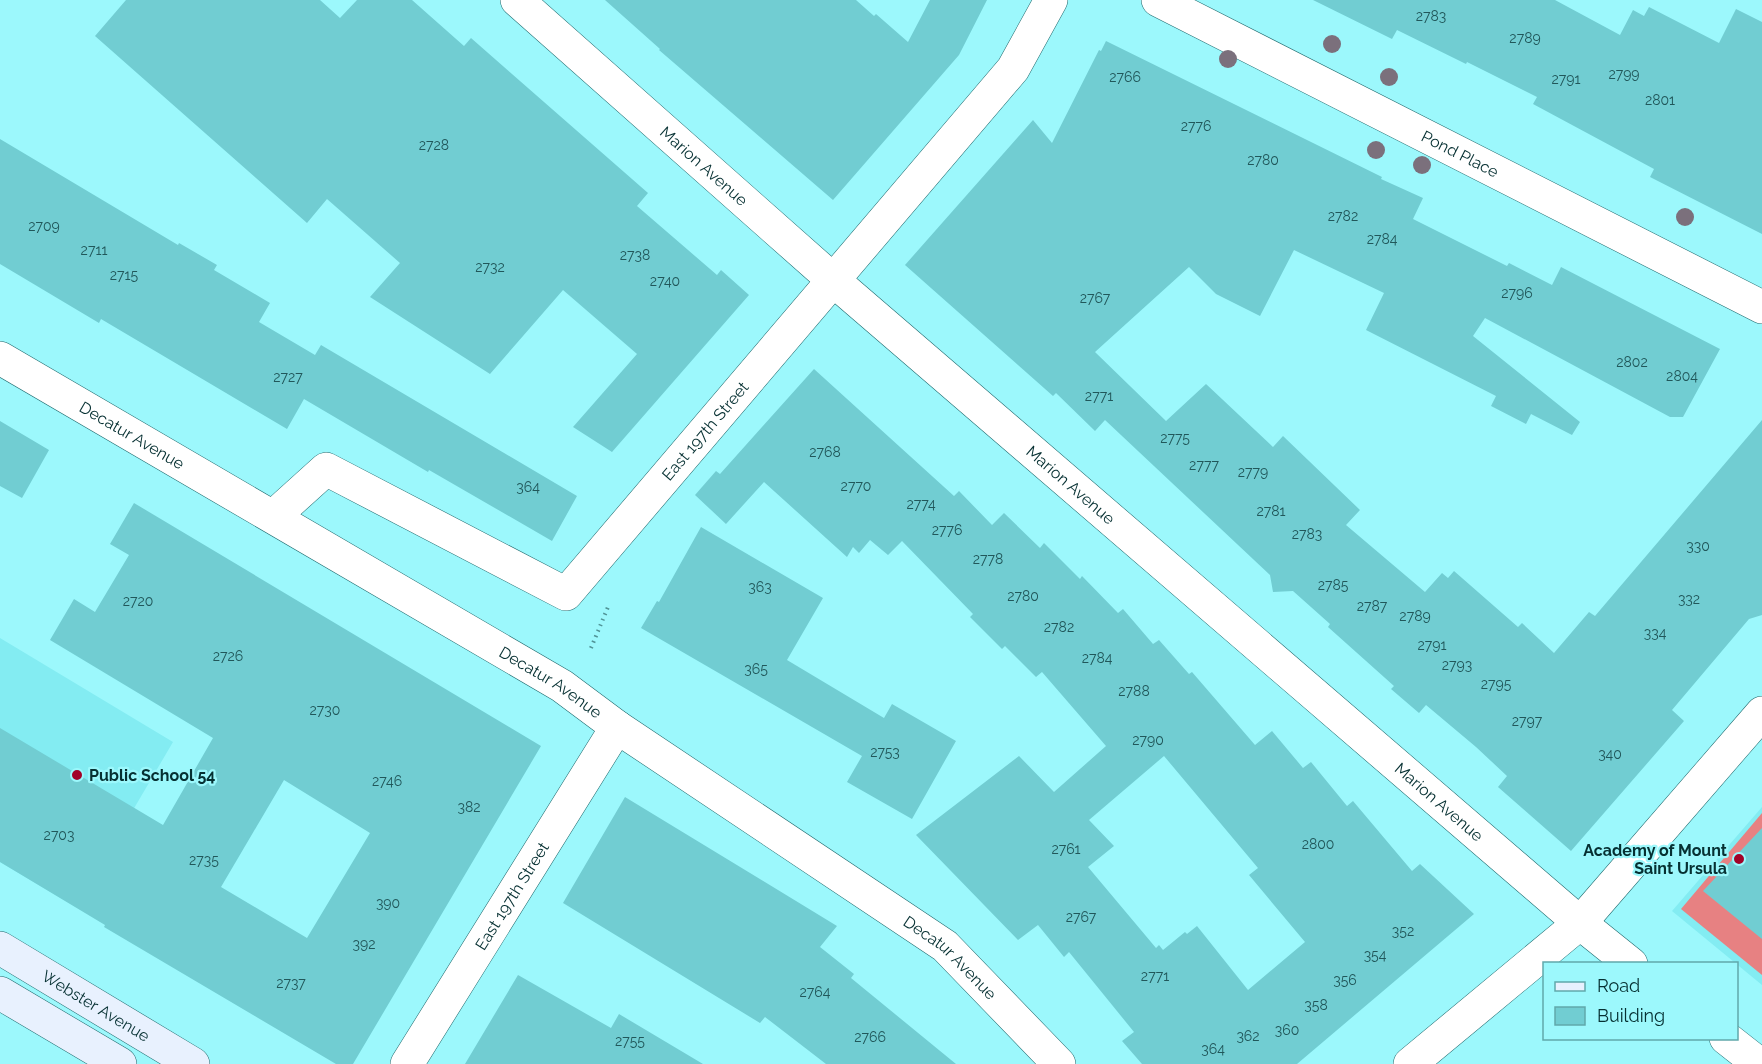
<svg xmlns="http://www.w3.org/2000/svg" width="1762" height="1064" font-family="Raleway,sans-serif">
<rect width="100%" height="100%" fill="#9cf8fc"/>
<path fill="#83ecf2" d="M0 638 173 742 76 907 0 862Z
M1762 807V985L1672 911Z"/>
<path fill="#e78182" d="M1762 813V975L1681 909Z"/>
<path fill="#71cdd2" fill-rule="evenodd" d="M126 0H320L340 18 357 0H412L464 46 471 38 648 193 637 206 717 275 721 270 749 295 612 452 573 427 637 354 563 290 490 374 370 297 400 263 327 199 307 223 95 36Z
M605 0H856L874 16 876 14 908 42 930 0H987L959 55 833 200 659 50 660 49Z
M1313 0H1555L1620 35 1633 10 1644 16 1649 7 1719 43 1736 9 1762 22V234L1650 177 1654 169 1533 104 1537 97 1467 62 1466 64 1397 30 1392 39Z
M1106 41 1382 177 1381 179 1423 198 1413 219 1507 266 1509 263 1552 285 1561 267 1720 349 1683 417H1670L1485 318 1473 336 1580 422 1572 435 1531 414 1526 424 1491 406 1496 396 1366 330 1384 293 1294 250 1260 316 1216 294 1189 267 1095 352 1166 421 1206 384 1273 447 1283 436 1360 510 1346 525 1425 592 1442 573 1448 578 1454 571 1518 627 1522 623 1554 653 1589 612 1595 616 1762 420V615L1749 619 1672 710 1684 721 1571 851 1498 787 1507 776 1476 747 1426 705 1419 713 1391 689 1394 686 1328 627 1330 624 1293 591 1273 592 1270 575 1105 420 1095 431 1056 393 1053 396 905 265 1033 120 1052 143 1099 50 1101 51Z
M0 139 178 245 179 243 217 265 214 270 270 303 259 322 315 355 321 345 577 496 552 541 429 470 428 472 304 399 287 429 101 319 99 323 0 264Z
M814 369 954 496 959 491 992 525 1004 513 1040 548 1044 543 1080 579 1082 576 1118 613 1123 609 1153 644 1159 640 1189 674 1192 672 1255 745 1272 731 1303 768 1311 762 1347 806 1353 801 1412 871 1420 864 1474 914 1297 1064H1142L1122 1041 1134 1032 1069 952 1064 957 1038 925 1018 940 916 835 1019 756 1054 792 1106 746 1042 672 1036 677 1005 646 1002 649 970 617 973 614 902 541 888 555 870 540 859 553 853 547 847 557 764 482 726 524 695 495 716 471 720 474ZM1164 756 1258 868 1249 875 1305 942 1248 990 1197 926 1187 934 1185 932 1163 950 1159 945 1156 948 1088 867 1114 846 1089 820Z
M0 421 49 450 22 498 0 486Z
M134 503 541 746 353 1064H336L104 927 105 925 0 862V728L163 825 213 738 50 640 74 599 95 612 129 555 110 544ZM284 780 370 833 307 938 221 887Z
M701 527 823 598 787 660 884 718 892 704 956 741 912 819 847 782 862 756 641 628 657 601 659 602Z
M625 797 837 926 820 947 854 974 851 978 956 1064H826L765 1017 760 1023 563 903Z
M1762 828V939L1703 891Z
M518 975 611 1028 619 1014 703 1064H465Z"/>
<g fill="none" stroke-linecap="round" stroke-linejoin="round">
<defs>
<g id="minor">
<path id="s1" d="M517 0 833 280 1580 923 1631 964"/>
<path id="s2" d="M1158 0 1762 307"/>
<path id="s3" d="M0 358 562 686 617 727 945 946 1059 1064"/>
<path id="s4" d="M274 516 326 469 566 594 1013 69 1051 0"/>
<path d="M1726 1038 1759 1064"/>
<path id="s5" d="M407 1064 617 727"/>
</g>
<path id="tertiary" d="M1410 1064 1580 923 1762 713"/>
<g id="secondary">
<path id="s6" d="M0 948 193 1064"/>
<path d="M0 993 120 1064"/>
</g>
</defs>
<use href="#minor" stroke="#20696d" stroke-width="34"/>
<use href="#tertiary" stroke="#20696d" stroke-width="34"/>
<use href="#secondary" stroke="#20696d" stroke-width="34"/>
<path stroke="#509396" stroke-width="4" stroke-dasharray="1.5 4.5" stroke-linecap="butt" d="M591 648 608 607"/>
<use href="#minor" stroke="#fff" stroke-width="33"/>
<use href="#tertiary" stroke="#fff" stroke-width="33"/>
<use href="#secondary" stroke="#e8f1fe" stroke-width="33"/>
</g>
<g fill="#7b707c">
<circle cx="1332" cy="44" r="9"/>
<circle cx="1228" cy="59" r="9"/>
<circle cx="1389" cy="77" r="9"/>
<circle cx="1376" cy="150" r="9"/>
<circle cx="1422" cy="165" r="9"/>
<circle cx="1685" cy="217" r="9"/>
</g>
<g fill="#a20228" stroke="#9cf8fc" stroke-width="2">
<circle cx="77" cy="775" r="6"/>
<circle cx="1739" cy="859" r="6"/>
</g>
<g text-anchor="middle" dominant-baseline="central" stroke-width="4.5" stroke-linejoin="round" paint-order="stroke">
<g font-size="14" fill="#21575a">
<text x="1431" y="16">2783</text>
<text x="1525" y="38">2789</text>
<text x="1624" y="74">2799</text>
<text x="1125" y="77">2766</text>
<text x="1566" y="79">2791</text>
<text x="1660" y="100">2801</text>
<text x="1196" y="126">2776</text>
<text x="434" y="145">2728</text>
<text x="1263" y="160">2780</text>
<text x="1343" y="216">2782</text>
<text x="44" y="226">2709</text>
<text x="1382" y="239">2784</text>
<text x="94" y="250">2711</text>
<text x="635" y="255">2738</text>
<text x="490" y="267">2732</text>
<text x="124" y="275">2715</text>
<text x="665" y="281">2740</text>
<text x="1517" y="293">2796</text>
<text x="1095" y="298">2767</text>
<text x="1632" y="362">2802</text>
<text x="1682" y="376">2804</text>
<text x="288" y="377">2727</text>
<text x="1099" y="396">2771</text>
<text x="1175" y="438">2775</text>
<text x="825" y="452">2768</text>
<text x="1204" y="465">2777</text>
<text x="1253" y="472">2779</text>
<text x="856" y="486">2770</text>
<text x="528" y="487">364</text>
<text x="921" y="504">2774</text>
<text x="1271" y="511">2781</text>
<text x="947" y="530">2776</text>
<text x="1307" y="534">2783</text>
<text x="1698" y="546">330</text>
<text x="988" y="559">2778</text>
<text x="1333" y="585">2785</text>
<text x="760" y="587">363</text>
<text x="1023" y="596">2780</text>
<text x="1689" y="599">332</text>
<text x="138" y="601">2720</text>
<text x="1372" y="606">2787</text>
<text x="1415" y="616">2789</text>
<text x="1059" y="627">2782</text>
<text x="1655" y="633">334</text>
<text x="1432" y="645">2791</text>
<text x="228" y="656">2726</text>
<text x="1097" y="658">2784</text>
<text x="1457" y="665">2793</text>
<text x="756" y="669">365</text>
<text x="1496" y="684">2795</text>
<text x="1134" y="691">2788</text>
<text x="325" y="710">2730</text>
<text x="1527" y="721">2797</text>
<text x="1148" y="740">2790</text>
<text x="885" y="752">2753</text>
<text x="1610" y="754">340</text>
<text x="387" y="781">2746</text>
<text x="469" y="807">382</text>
<text x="59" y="835">2703</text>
<text x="1318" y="844">2800</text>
<text x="1066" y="849">2761</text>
<text x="204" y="860">2735</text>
<text x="388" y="903">390</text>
<text x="1081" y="917">2767</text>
<text x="1403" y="931">352</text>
<text x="364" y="944">392</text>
<text x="1375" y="955">354</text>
<text x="1155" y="976">2771</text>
<text x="1345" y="980">356</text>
<text x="291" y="983">2737</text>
<text x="815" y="992">2764</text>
<text x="1316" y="1005">358</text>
<text x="1287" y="1030">360</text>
<text x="1248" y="1036">362</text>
<text x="870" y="1037">2766</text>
<text x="630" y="1041">2755</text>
<text x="1213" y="1049">364</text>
</g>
<g font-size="16" fill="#063032" stroke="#9cf8fc">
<text stroke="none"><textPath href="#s2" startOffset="339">Pond Place</textPath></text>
<text stroke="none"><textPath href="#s1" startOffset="250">Marion Avenue</textPath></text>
<text stroke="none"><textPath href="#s4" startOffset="555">East 197th Street</textPath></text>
<text stroke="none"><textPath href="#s3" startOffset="153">Decatur Avenue</textPath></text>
<text stroke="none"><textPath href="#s1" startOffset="736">Marion Avenue</textPath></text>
<text stroke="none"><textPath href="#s3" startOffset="639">Decatur Avenue</textPath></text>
<text stroke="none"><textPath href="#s1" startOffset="1222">Marion Avenue</textPath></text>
<text stroke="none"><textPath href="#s5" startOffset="198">East 197th Street</textPath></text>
<text stroke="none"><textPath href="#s3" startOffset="1125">Decatur Avenue</textPath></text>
<text stroke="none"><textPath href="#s6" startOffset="112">Webster Avenue</textPath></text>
</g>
<g font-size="16" font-weight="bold" fill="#063032" stroke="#9cf8fc" text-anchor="start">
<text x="89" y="775">Public School 54</text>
<text x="1727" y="850" text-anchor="end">Academy of Mount<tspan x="1727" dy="18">Saint Ursula</tspan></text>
</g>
</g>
<rect x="1543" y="962" width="195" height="78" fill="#9cf8fc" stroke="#60a8ab" stroke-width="1.5"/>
<rect x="1555" y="982" width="30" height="9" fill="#e8f1fe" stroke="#60a8ab" stroke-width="1.5"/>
<text x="1597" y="992" font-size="18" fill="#063032">Road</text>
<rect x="1555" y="1007" width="30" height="18" fill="#71cdd2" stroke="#60a8ab" stroke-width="1.5"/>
<text x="1597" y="1022" font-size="18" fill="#063032">Building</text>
</svg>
